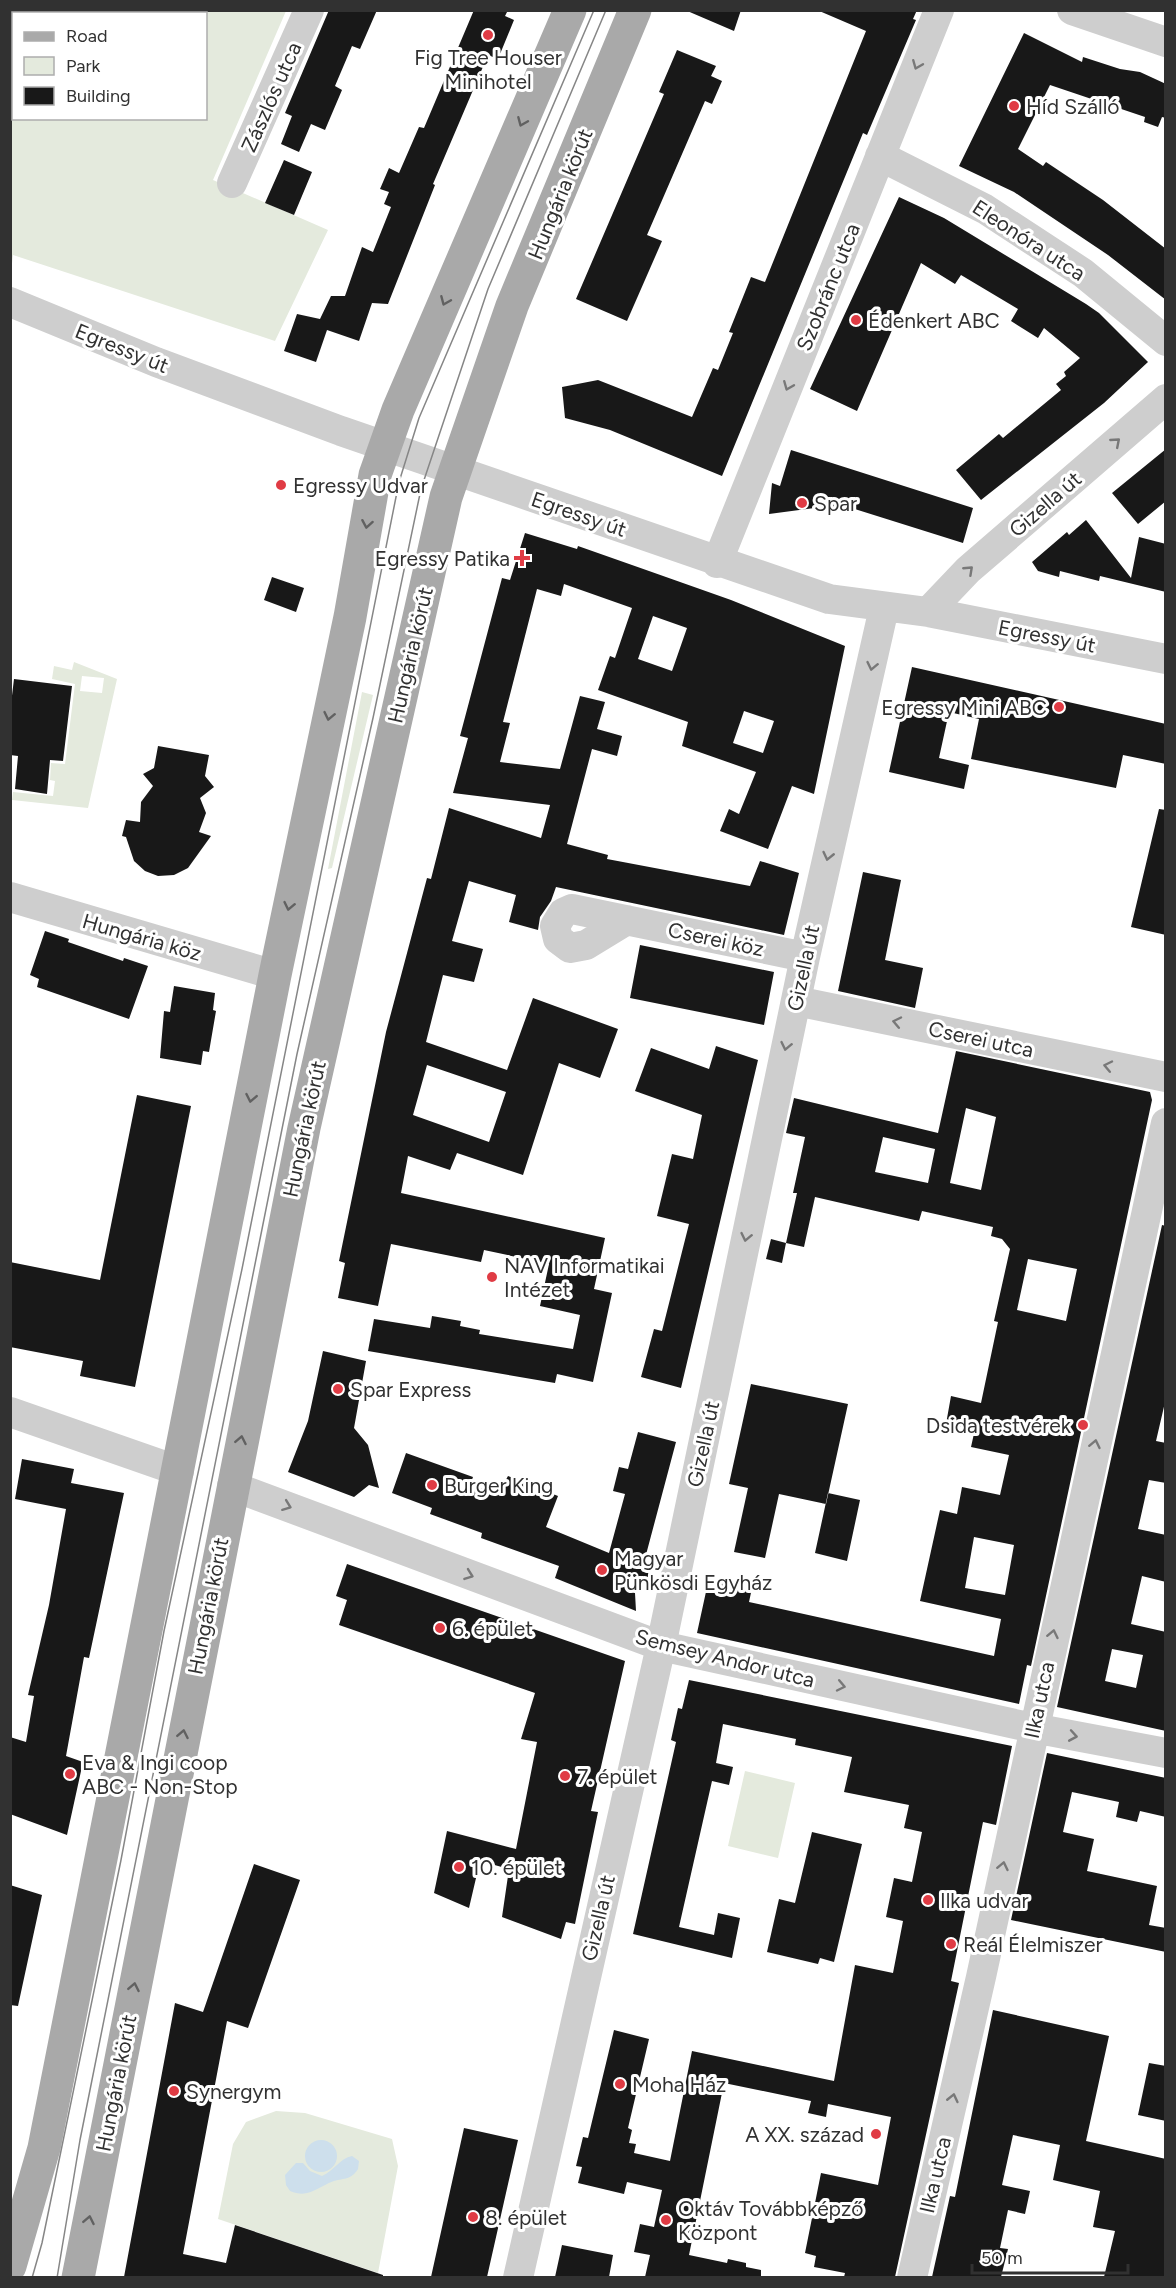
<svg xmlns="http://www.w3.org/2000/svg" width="1176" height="2288" font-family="Figtree,sans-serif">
<rect width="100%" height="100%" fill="#fff"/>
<path fill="#e4eadd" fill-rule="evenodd" d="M10 11H286L213 180 328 230 275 341 13 255 11 272ZM14 14H206V118H14Z
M74 662 117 679 88 808 12 800 13 792 53 796 55 781 50 780 51 763 65 764 75 684 52 679 54 666 72 670ZM82 676 104 678 102 693 80 691Z
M362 692 373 695 332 868 328 869Z
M745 1771 795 1783 778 1858 728 1846Z
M276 2111 305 2113 392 2139 398 2166 378 2273 218 2219 233 2144 246 2122Z"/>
<path fill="#cddfec" d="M305 2156a16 16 0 1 1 32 0a16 16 0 1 1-32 0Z
M352 2156 359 2161 358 2169C351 2180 345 2178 334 2181 317 2187 309 2199 290 2191L286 2185 285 2175 296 2163H303L310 2171 322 2176C334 2171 340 2158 352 2156Z"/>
<path fill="#181818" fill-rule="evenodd" d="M329 10H377L360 49 352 46 335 86 342 90 325 130 311 124 299 152 281 144 292 116 285 113Z
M474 10H508L505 16 514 20 498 59 488 55 433 184 435 185 388 304 372 303 359 341 327 330 316 362 284 351 297 314 320 319 331 296H345L362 247 373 252 391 207 384 204 389 192 380 189 389 168 399 173 419 127 424 128Z
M685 10H741L734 31Z
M817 10H917L913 19 916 20 867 135 863 133 722 476 610 430 565 418 562 387 598 380 692 417 713 368 718 370 733 333 729 332 751 277 765 282 866 31Z
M1024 33 1082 62 1083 57 1120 69 1140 72 1166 84V118L1162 117 1158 127 1144 122 1145 117 1050 85 1018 149 1043 166 1046 162 1103 200 1166 249V300L1108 255 1014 192 959 166Z
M677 50 716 66 711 76 722 81 712 104 705 101 647 235 662 241 627 321 576 299 664 94 659 92Z
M284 160 312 172 294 215 265 203Z
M899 197 944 218 1086 304 1099 313 1148 362 1104 403 981 500 956 470 999 434 1003 438 1061 390 1056 384 1066 376 1064 372 1080 358 1044 328 1038 338 1011 321 1018 309 961 275 955 284 921 263 857 411 810 389Z
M1166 449V501L1138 524 1112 493Z
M791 450 973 508 963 543 842 505 840 510 822 507 769 514 772 483 780 486Z
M1086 520 1131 578 1139 537 1166 544V592L1100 576 1099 581 1060 571 1059 577 1038 571 1032 562 1067 532 1069 535Z
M525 533 577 549 578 546 649 571 731 600 845 646 814 794 792 786 768 849 720 831 729 809 739 814 756 772 682 746 688 722 598 690 610 656 615 658 632 608 564 584 561 596 537 589 503 722 510 723 500 762 560 769 580 696 605 702 597 729 622 736 617 756 592 749 567 844 608 855 607 859 750 886 760 861 799 873 784 935 556 887 551 901 540 917 538 930 509 922 516 895 469 881 452 941 483 949 474 982 443 975 426 1042 507 1070 533 998 618 1029 600 1078 559 1063 523 1175 457 1153 450 1170 408 1156 401 1193 605 1238 594 1289 612 1293 593 1382 557 1374 555 1383 368 1351 374 1319 430 1328 432 1316 461 1321 460 1326 480 1330 479 1334 573 1349 580 1315 540 1306 549 1264 484 1250 481 1262 391 1244 378 1306 338 1298 345 1263 339 1261 386 1032 427 878 431 879 449 808 541 838 550 805 453 793 468 738 460 736 502 578 510 580ZM653 616 687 628 672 671 638 659ZM744 711 774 721 763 753 733 743ZM427 1065 506 1092 489 1142 413 1115Z
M272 577 304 588 296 612 264 600Z
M912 667 1166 724V764L1123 755 1116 788 971 759 979 719 949 712 939 758 969 765 964 789 889 772Z
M14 679 72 686 63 761 50 760 47 794 15 789 18 756 10 755V712Z
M158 746 209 755 205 776 214 787 200 798 206 813 199 832 211 836 188 868 174 875 158 876 145 871 134 861 126 837 122 836 126 820 140 822 141 802 153 786 143 774 154 768Z
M1159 809 1166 810V935L1131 927Z
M863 872 901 880 885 960 923 968 915 1008 838 991Z
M45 931 69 939 68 942 123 961 124 958 148 966 129 1019 37 987 39 979 30 975Z
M640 945 774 972 764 1025 630 998Z
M174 986 215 993 213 1010 216 1011 209 1052 203 1051 201 1065 160 1058 164 1011 170 1012Z
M716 1046 758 1060 681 1388 641 1377 654 1329 662 1331 689 1224 657 1216 672 1154 693 1159 702 1115 635 1091 651 1048 709 1069Z
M956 1051 1150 1092 1152 1100 1031 1666 1027 1665 1019 1704 697 1633 709 1578 752 1588 749 1602 994 1656 1001 1619 920 1601 940 1510 957 1514 962 1487 1000 1495 1009 1455 971 1447 975 1429 946 1424 951 1396 981 1403 998 1322 994 1321 1010 1249 1002 1239 991 1236 993 1227 922 1211 919 1221 815 1197 804 1247 786 1243 797 1193H793L805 1137 786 1133 794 1098 938 1133ZM966 1108 996 1117 981 1190 950 1183ZM883 1137 935 1149 928 1183 875 1172ZM1028 1259 1077 1269 1066 1321 1017 1310ZM974 1537 1014 1545 1005 1595 965 1588Z
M137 1095 191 1106 135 1387 80 1376 83 1361 10 1347V1262L100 1280Z
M1162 1225 1166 1226V1398L1156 1441 1166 1443V1483L1149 1480 1138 1529 1166 1535V1582L1142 1576 1131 1624 1166 1632V1731L1057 1707ZM1112 1649 1143 1655 1136 1688 1105 1681Z
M771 1239 786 1243 782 1263 766 1259Z
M323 1351 366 1361 354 1428 368 1445 379 1488 369 1485 354 1497 288 1472 308 1421Z
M751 1384 848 1404 826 1504 779 1494 765 1558 734 1552 748 1488 729 1484Z
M638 1432 676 1442 643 1566 649 1574 645 1586 635 1593 636 1611 555 1578 559 1566 481 1538 482 1533 430 1514 432 1508 392 1493 406 1453 473 1477 469 1488 501 1489 508 1476 558 1496 546 1527 609 1553 625 1494 613 1491 619 1467 628 1469Z
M22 1459 74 1469 71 1483 124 1493 89 1658 84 1657 66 1756 83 1762 67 1835 10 1814V1737L26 1742 34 1696 28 1695 49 1605 66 1509 15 1499Z
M828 1493 860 1500 847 1561 815 1553Z
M347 1564 625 1661 591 1811 598 1812 575 1924 566 1922 561 1939 502 1917 509 1869 480 1861 469 1908 434 1893 447 1831 516 1849 537 1742 521 1739 535 1693 339 1625 347 1600 336 1596Z
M689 1680 1012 1746 996 1825 983 1822 951 1981 959 1983 895 2277H844L845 2273 814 2267 816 2256 805 2253 821 2173 878 2185 891 2117 828 2104 826 2117 808 2113 811 2101 724 2083 689 2255 727 2263 728 2259 746 2263V2267L761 2270V2277H645L650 2255 634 2252 640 2224 654 2227 662 2190 627 2182 624 2194 578 2183 582 2167 576 2166 583 2137 588 2138 614 2030 649 2039 628 2128 632 2130 629 2143 636 2144 634 2153 670 2161 692 2051 834 2081 855 1965 893 1973 903 1921 886 1917 894 1878 912 1882 922 1832 904 1828 909 1805 844 1792 852 1757 795 1745 796 1739 723 1724 716 1763 733 1767 729 1785 712 1781 679 1927 714 1935 718 1913 740 1918 732 1958 633 1934 676 1742 671 1740 678 1708 682 1709Z
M1047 1753 1166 1778V1817L1140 1811 1137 1822 1116 1817 1119 1802 1072 1792 1063 1832 1094 1839 1087 1871 1157 1886 1149 1925 1166 1928V1952L1011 1920Z
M812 1832 862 1844 834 1962 820 1958 818 1964 767 1952 779 1899 795 1903Z
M254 1864 300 1880 248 2028 227 2021 183 2254 226 2263 235 2225 383 2275V2277H124L175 2003 203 2012Z
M10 1885 42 1895 18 2006 10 2005Z
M993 2010 1109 2036 1086 2141 1166 2159V2277H1104L1115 2231 1093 2227 1100 2191 1053 2180 1060 2145 1013 2135 1002 2185 1030 2191 1025 2214 1008 2210 1000 2248 1008 2249 1001 2277H932L950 2196 955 2197Z
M1149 2063 1166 2066V2121L1138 2115Z
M464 2128 518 2140 487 2277H431Z
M562 2245 613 2255 609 2277H555Z"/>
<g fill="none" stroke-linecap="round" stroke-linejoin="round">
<path stroke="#cecece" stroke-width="30" d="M1072 10 1166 42
M880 156 985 209 1083 273 1166 341
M232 183 309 10
M10 302 156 362 341 431 829 599 928 612 1166 659
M717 563 939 10
M928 612 968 570 1166 399
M10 897 275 975
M627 920 586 945 570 948 558 939 555 926 563 913 572 909 805 957
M796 1001 1166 1077
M10 1412 179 1471
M232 1486 661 1646 1033 1728 1166 1753
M518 2278 661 1646 805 957 884 608
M912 2278 981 1977 1166 1123"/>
<path stroke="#a9a9a9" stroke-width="33" d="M10 2266 44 2148 275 975 350 617 375 475 398 410 570 10
M78 2278 304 1128 446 497 512 306 635 10"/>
<path stroke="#868686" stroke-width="1.5" d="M32 2278 42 2243 121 1860 164 1631 242 1269 399 482 419 418 594 10
M57 2278 80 2140 297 1054 373 718 421 489 488 289 606 10"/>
</g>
<defs><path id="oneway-chevron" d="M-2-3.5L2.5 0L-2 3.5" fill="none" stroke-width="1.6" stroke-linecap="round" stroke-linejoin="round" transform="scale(1.5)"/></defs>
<g stroke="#787878">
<use href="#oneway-chevron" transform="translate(917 65) rotate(112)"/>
<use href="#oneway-chevron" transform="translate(788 386) rotate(112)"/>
<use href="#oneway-chevron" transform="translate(1116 442) rotate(-41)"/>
<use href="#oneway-chevron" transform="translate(969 570) rotate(-43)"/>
<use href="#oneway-chevron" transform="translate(872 666) rotate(102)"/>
<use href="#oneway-chevron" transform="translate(828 856) rotate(103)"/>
<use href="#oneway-chevron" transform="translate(897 1022) rotate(-168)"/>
<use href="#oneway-chevron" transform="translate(786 1046) rotate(102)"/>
<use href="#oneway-chevron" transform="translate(1108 1066) rotate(-168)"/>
<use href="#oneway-chevron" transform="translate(746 1237) rotate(102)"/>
<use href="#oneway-chevron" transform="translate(1095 1444) rotate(-78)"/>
<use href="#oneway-chevron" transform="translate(287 1506) rotate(21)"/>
<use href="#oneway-chevron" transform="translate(469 1575) rotate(20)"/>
<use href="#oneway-chevron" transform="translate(1053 1634) rotate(-78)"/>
<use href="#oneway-chevron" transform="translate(841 1686) rotate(12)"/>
<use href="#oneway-chevron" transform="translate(1073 1736) rotate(10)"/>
<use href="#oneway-chevron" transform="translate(1003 1866) rotate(-78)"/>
<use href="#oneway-chevron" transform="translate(953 2098) rotate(-77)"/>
</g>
<g stroke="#616161">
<use href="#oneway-chevron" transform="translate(522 122) rotate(113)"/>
<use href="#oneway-chevron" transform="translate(445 301) rotate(113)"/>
<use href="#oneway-chevron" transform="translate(367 524) rotate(100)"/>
<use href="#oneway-chevron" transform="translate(329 716) rotate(102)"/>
<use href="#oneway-chevron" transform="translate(289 906) rotate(102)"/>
<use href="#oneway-chevron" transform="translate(251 1098) rotate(101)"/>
<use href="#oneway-chevron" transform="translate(241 1440) rotate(-79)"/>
<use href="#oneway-chevron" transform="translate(183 1734) rotate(-79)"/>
<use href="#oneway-chevron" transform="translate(134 1987) rotate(-79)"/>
<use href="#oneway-chevron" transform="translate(89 2220) rotate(-79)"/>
</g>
<g fill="#e03b44" stroke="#fff" stroke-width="2">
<circle cx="488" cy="35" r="6"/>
<circle cx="1014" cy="106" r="6"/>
<circle cx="856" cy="320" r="6"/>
<circle cx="281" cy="485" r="6"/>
<circle cx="802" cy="503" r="6"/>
<path d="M519 549h6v6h6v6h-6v6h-6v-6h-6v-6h6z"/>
<circle cx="1059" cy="707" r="6"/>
<circle cx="492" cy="1277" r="6"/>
<circle cx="338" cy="1389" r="6"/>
<circle cx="1083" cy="1425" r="6"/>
<circle cx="432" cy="1485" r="6"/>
<circle cx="602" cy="1570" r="6"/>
<circle cx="440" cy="1628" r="6"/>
<circle cx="70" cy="1774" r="6"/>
<circle cx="565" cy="1776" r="6"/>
<circle cx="459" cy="1867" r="6"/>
<circle cx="928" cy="1900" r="6"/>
<circle cx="951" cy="1944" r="6"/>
<circle cx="620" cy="2084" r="6"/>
<circle cx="174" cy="2091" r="6"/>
<circle cx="876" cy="2134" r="6"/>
<circle cx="473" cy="2217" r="6"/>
<circle cx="666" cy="2220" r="6"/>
</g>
<g text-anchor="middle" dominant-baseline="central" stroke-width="6" stroke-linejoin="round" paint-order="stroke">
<g font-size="21" fill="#313131" stroke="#fff" text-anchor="start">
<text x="488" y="57" text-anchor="middle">Fig Tree Houser<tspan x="488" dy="24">Minihotel</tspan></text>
<text x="1026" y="106">Híd Szálló</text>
<text x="868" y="320">Édenkert ABC</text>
<text x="293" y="485">Egressy Udvar</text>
<text x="814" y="503">Spar</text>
<text x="510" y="558" text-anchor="end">Egressy Patika</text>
<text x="1047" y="707" text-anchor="end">Egressy Mini ABC</text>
<text x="504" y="1265">NAV Informatikai<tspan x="504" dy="24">Intézet</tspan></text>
<text x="350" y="1389">Spar Express</text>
<text x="1071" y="1425" text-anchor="end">Dsida testvérek</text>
<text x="444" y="1485">Burger King</text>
<text x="614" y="1558">Magyar<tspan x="614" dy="24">Pünkösdi Egyház</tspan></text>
<text x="452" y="1628">6. épület</text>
<text x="82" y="1762">Eva &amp; Ingi coop<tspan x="82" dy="24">ABC - Non-Stop</tspan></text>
<text x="577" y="1776">7. épület</text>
<text x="471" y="1867">10. épület</text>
<text x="940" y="1900">Ilka udvar</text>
<text x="963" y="1944">Reál Élelmiszer</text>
<text x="632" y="2084">Moha Ház</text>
<text x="186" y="2091">Synergym</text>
<text x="864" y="2134" text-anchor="end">A XX. század</text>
<text x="678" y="2208">Oktáv Továbbképző<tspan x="678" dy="24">Központ</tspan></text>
<text x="485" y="2217">8. épület</text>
</g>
<g font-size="21" fill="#313131" stroke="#fff">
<text transform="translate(271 97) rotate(-66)">Zászlós utca</text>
<text transform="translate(560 194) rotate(-68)">Hungária körút</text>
<text transform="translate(1029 240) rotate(33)">Eleonóra utca</text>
<text transform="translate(828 287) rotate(-68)">Szobránc utca</text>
<text transform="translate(122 348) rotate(22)">Egressy út</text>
<text transform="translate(1045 504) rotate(-41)">Gizella út</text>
<text transform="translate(579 514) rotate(19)">Egressy út</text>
<text transform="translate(1047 636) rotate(11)">Egressy út</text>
<text transform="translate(410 655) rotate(-77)">Hungária körút</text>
<text transform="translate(142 937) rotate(16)">Hungária köz</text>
<text transform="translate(716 939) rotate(12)">Cserei köz</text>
<text transform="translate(803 968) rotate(-78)">Gizella út</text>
<text transform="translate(981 1039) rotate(12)">Cserei utca</text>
<text transform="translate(304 1129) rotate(-78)">Hungária körút</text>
<text transform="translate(703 1444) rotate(-78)">Gizella út</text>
<text transform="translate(208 1606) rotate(-79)">Hungária körút</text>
<text transform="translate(725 1658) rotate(14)">Semsey Andor utca</text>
<text transform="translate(1039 1700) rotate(-78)">Ilka utca</text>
<text transform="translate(598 1918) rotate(-77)">Gizella út</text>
<text transform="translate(116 2083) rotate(-79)">Hungária körút</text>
<text transform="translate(935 2175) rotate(-77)">Ilka utca</text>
</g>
</g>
<rect width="1176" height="2288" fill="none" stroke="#313131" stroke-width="24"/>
<rect x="12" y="12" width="195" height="108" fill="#ffffff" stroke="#adadad" stroke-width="1.5"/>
<rect x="24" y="32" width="30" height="9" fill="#a9a9a9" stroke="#adadad" stroke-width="1.5"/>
<text x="66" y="42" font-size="18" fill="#313131">Road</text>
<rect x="24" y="57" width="30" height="18" fill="#e4eadd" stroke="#adadad" stroke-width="1.5"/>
<text x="66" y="72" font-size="18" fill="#313131">Park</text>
<rect x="24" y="87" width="30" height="18" fill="#181818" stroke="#adadad" stroke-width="1.5"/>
<text x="66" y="102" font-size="18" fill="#313131">Building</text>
<path d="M972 2264v9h156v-9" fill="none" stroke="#313131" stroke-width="3"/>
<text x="981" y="2264" font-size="18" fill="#313131" stroke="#ffffff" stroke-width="4.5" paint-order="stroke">50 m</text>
</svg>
